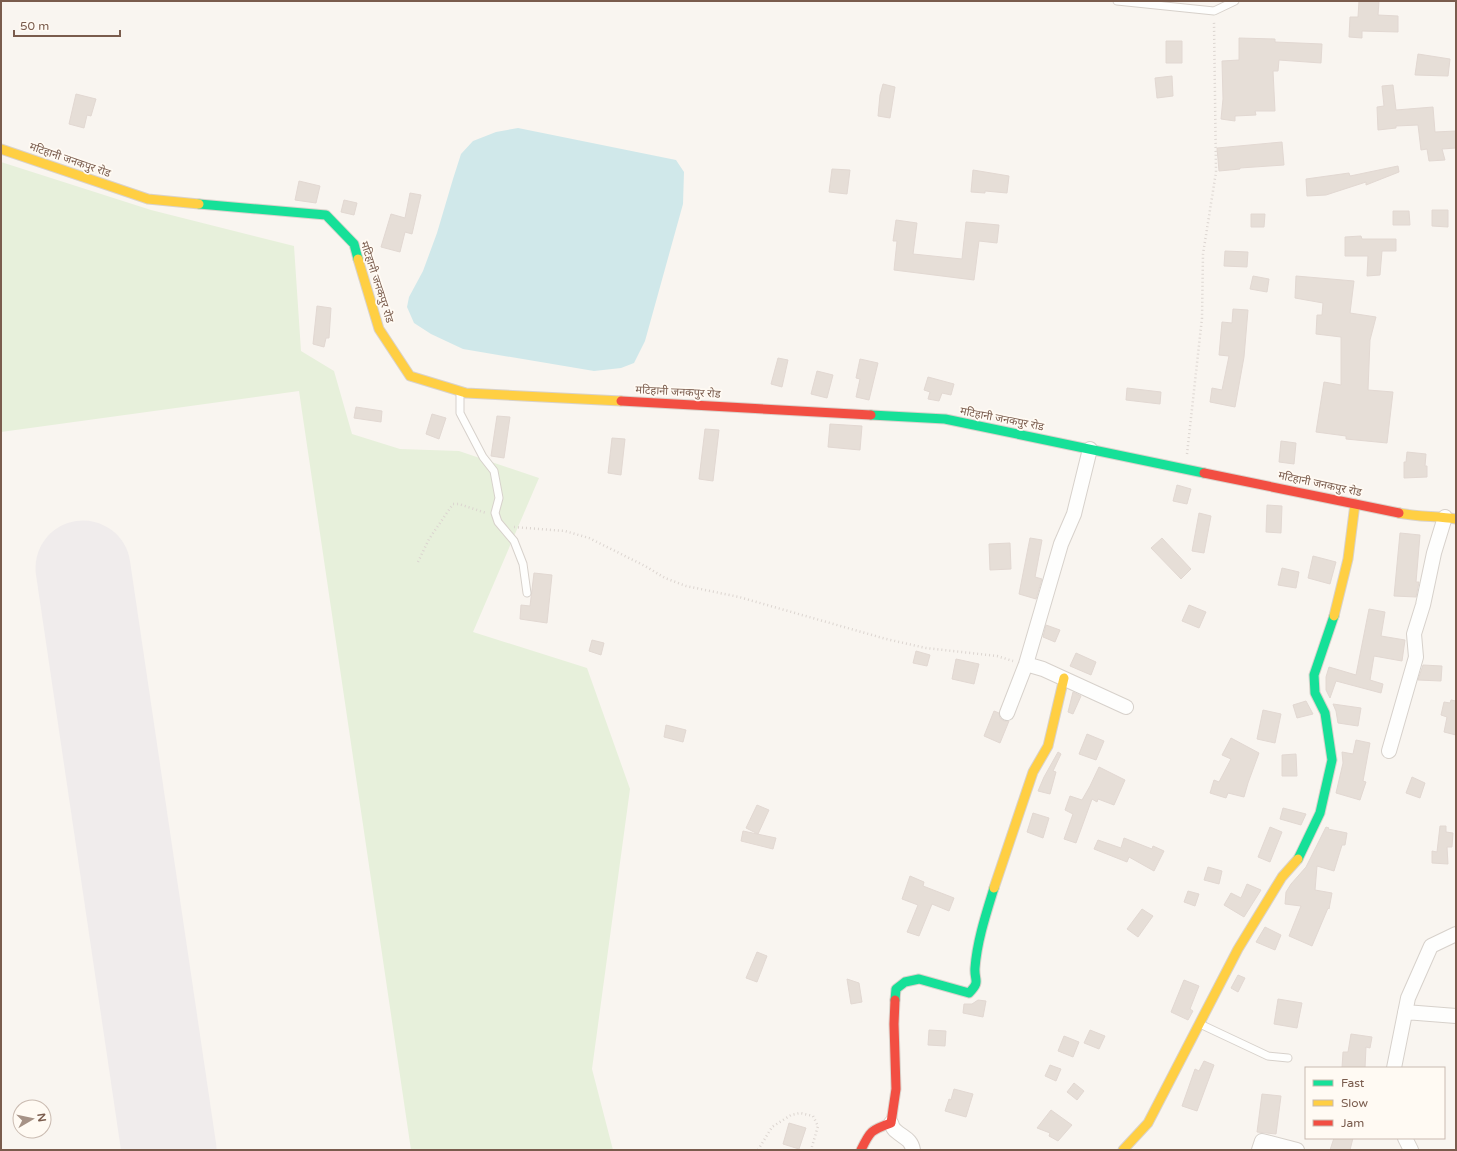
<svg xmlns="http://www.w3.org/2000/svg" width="1457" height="1151" font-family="'Varela Round','Noto Sans Devanagari',sans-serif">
<rect width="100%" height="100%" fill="#f9f5f0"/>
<path fill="#e7f0db" d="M1 162 151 210 294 246 301 351 334 371 352 434 400 449 459 451 539 478 473 632 587 668 630 789 592 1069 613 1150H411L299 391 1 432Z"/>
<path fill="#d0e8ea" d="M518 128 676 160 684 172 683 204 645 341 634 363 621 368 594 371 463 349 431 334 414 323 407 307 409 297 423 271 437 233 453 179 461 154 473 141 496 132Z"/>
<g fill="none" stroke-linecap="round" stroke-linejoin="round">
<path stroke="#f0ecec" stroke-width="95" d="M83 568 169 1150"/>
</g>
<path fill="#e6ded7" stroke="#e2d8d2" d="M1359 1H1379L1378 15 1398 16V32L1362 31V38L1349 37 1350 17H1358Z
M1239 38 1275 39V42L1322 44 1321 63 1279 60 1278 71H1273L1275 111H1255L1256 115 1235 116V121L1221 119 1223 99 1222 61 1239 60Z
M1166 41H1182V63H1166Z
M1418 54 1450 59 1448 76 1415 75Z
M1172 76 1173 96 1157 98 1155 78Z
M883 84 895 87 890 118 878 116 880 95Z
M1393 85 1396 110 1433 107 1435 132 1456 131V148L1442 149 1445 160 1429 161 1427 149 1421 150 1418 125 1396 126V128L1378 130 1377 107 1384 106 1382 86Z
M76 94 96 99 91 116 87 115 84 128 69 124Z
M1282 142 1284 165 1240 168V169L1219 171 1217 148Z
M1398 166 1399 172 1366 185V182L1326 195 1307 196 1306 179 1349 173 1350 176Z
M832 169 850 170 847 194 829 192Z
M973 170 1009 176 1007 193 985 191V193L971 192Z
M299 181 320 186 316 203 295 200Z
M410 193 421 195 412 234 405 232 400 252 381 247 391 214 405 218Z
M344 200 357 203 354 215 341 212Z
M1432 210H1448V227L1432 226Z
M1393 211H1409L1410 225H1393Z
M1251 214H1265L1264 227H1251Z
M896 220 917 223 913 254 962 259 966 222 999 225 997 243 979 241 974 280 894 270 897 241H893Z
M1361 236 1362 239H1396V251H1382L1380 275 1367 276 1368 256H1345V237Z
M1225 251 1248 252 1247 267 1224 266Z
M1253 276 1269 279 1267 292 1250 289Z
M1296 276 1354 281 1350 313 1376 317 1370 340 1368 390 1393 392 1387 443 1346 439V436L1316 432 1324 382 1341 385V337L1316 334 1317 315H1322L1323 303 1295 298Z
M317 306 331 308 329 338H326L324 347 313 344Z
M1233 309 1248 310 1244 357 1235 407 1210 402 1212 388 1222 390 1229 356 1219 355 1222 322 1232 323Z
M778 358 788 360 782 387 771 384Z
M860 359 878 363 869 400 856 397 860 379 856 378Z
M817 371 833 375 827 398 811 394Z
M928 377 954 384 951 395 942 393 939 401 928 399 930 392 924 390Z
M1127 388 1161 392 1160 404 1126 400Z
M356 407 382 411 381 422 354 418Z
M432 414 446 418 439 439 426 434Z
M497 416 510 417 504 458 491 456Z
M830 424 862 426 860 450 828 447Z
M705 429 719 430 713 481 699 479Z
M612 438 625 439 621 475 608 473Z
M1281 441 1296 443 1294 464 1279 462Z
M1407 452 1426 454 1425 466H1427V477L1404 478V462H1406Z
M1177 485 1191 489 1187 504 1173 501Z
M1267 505 1282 506 1281 533 1266 532Z
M1199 513 1211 516 1204 553 1192 551Z
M1400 533 1420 535 1416 582H1419L1416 597 1394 596Z
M1030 538 1042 540 1035 577 1042 579 1036 599 1019 594Z
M1162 538 1191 569 1181 579 1151 548Z
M1010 543 1011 569 990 570 989 544Z
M1313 556 1336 562 1330 584 1308 578Z
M1282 568 1299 572 1296 588 1278 585Z
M534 573 552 575 547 623 520 619 521 605 530 606Z
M1189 605 1206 612 1199 628 1182 621Z
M1369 609 1385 612 1381 636 1405 640 1402 661 1374 656 1370 680 1383 684 1381 693 1336 681 1330 698 1326 690V677L1329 667 1356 675Z
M1046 625 1060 630 1055 642 1043 637Z
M592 640 604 643 601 655 589 651Z
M916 651 930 655 927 666 913 663Z
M1076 653 1096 662 1091 675 1070 666Z
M956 659 979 664 974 684 952 679Z
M1423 665 1442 666 1441 681 1418 680Z
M1073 692 1081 696 1073 714 1068 712Z
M1451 700 1456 701V735L1444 732 1447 717 1441 715 1444 702 1450 703Z
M1306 701 1313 714 1297 718 1293 705Z
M1333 704 1361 708 1358 726 1338 723 1336 711Z
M1263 710 1281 714 1275 743 1257 739Z
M994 711 999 713 1000 718 1004 721H1009L1000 743 984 736Z
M666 725 686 730 683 742 664 737Z
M1087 734 1104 741 1096 760 1079 754Z
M1231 738 1259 753 1248 783 1244 797 1228 793 1226 798 1210 793 1214 780 1219 782 1231 759 1222 755Z
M1356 740 1370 743 1363 781 1366 782 1360 800 1336 793 1343 763 1342 752 1353 754Z
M1058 752 1061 754 1053 771 1056 772 1050 794 1038 791 1044 777Z
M1296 754 1297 776H1282V755Z
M1099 767 1125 780 1114 805 1098 799 1097 802 1092 799 1076 843 1064 839 1073 814 1065 810 1070 796 1082 800 1090 786Z
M1412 777 1425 783 1420 798 1406 793Z
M757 805 769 810 758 834 746 828Z
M1283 808 1306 814 1301 825 1280 819Z
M1033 813 1049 818 1043 838 1027 832Z
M1440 826H1446V832L1453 833 1452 847H1447L1448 864 1432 863V851L1437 852Z
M1270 827 1282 832 1270 862 1258 857Z
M1326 827 1329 828 1328 829 1347 833 1345 845H1342L1334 871 1317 866 1315 890 1332 893 1329 909 1328 908 1312 946 1289 936 1301 906 1285 904 1286 892 1291 884 1306 867Z
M743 831 776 838 773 849 741 841Z
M1124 838 1152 849 1153 846 1164 851 1154 871 1129 857 1127 862 1094 849 1098 840 1121 848Z
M1208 867 1222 871 1219 884 1204 880Z
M910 876 924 882 923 886 954 898 949 911 932 904 919 936 907 932 918 905 902 899Z
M1247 884 1261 890 1244 917 1224 905 1231 893 1241 898Z
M1188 891 1199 894 1195 906 1184 902Z
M1142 909 1153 916 1138 937 1127 929Z
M1265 927 1281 935 1275 950 1256 942Z
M757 952 767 956 757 982 746 978Z
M1238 975 1245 978 1238 992 1231 988Z
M847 979 859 983 862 1002 851 1004Z
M1184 980 1199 986 1190 1009 1193 1011 1188 1020 1171 1012Z
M1278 999 1302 1003 1297 1028 1274 1024Z
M978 1000 986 1001 983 1017 963 1013 964 1004H972Z
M929 1030 946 1031 945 1046 928 1045Z
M1090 1030 1105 1036 1099 1049 1084 1043Z
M1351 1034 1372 1037 1370 1048 1366 1047 1365 1068H1342L1343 1052H1348Z
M1064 1036 1079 1042 1073 1057 1058 1051Z
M1204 1061 1214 1065 1197 1111 1182 1106 1195 1069 1199 1071Z
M1050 1065 1061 1069 1056 1081 1045 1076Z
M1074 1083 1084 1091 1077 1100 1067 1092Z
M954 1089 973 1094 966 1117 945 1111 949 1099 951 1100Z
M1262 1094 1281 1096 1276 1134 1257 1132Z
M1051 1110 1072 1125 1058 1141 1049 1136 1050 1133 1037 1128Z
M789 1123 806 1128 799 1149 783 1144Z
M1334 1138H1353L1350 1150H1330Z"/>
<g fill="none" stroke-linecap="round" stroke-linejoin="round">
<defs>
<path id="lane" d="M1117 1 1214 11 1235 1
M460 393V413L483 457 494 471 499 498 495 513 498 522 514 541 523 564 527 593
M1200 1024 1268 1056 1288 1058"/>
<path id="street" d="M1026 664 1043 669 1126 707
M1007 713 1026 664 1061 544 1074 514 1090 449
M1389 751 1416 657 1414 634 1423 605 1434 553 1445 517
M1405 1012 1456 1016
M1394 1068 1408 998 1431 946 1456 934
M891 1123C892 1126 893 1129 896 1131 904 1138 911 1139 913 1150
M1405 1138 1411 1150
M1259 1150 1262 1141 1297 1150"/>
<path id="fast" d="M199 204 326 215 354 244 358 259
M871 415 945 419 1204 473
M1298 859 1320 813 1332 760 1325 713 1315 693 1314 675 1334 616
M895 1000 896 989 905 982 919 979 969 993C981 981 974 981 975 968 977 941 986 914 994 888"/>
<path id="slow" d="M1 149 148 199 199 204
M358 259 379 329 410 376 466 393 621 401
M1399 513C1418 517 1437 516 1456 519
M1334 616 1348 559 1355 504
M994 888 1033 772 1048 746 1064 678
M1123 1150 1148 1123 1238 949 1282 877 1298 859"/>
<path id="jam" d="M621 401 871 415
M1204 473 1399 513
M861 1150C870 1131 871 1130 891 1123L896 1089 894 1024 895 1000"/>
</defs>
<use href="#lane" stroke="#d7d1cb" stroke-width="9"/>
<use href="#street" stroke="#d7d1cb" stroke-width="16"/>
<use href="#fast" stroke="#d9d2cb" stroke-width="11"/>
<use href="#slow" stroke="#d9d2cb" stroke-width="11"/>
<use href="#jam" stroke="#d9d2cb" stroke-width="11"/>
<path stroke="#dcd5d0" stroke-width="2.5" stroke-dasharray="1 3" stroke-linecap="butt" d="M1187 454 1202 318 1203 254 1216 172 1214 21
M514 527 565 531 589 538 645 566 665 578 686 586 739 597 886 639 926 648 997 656 1013 661
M418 562 429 539 453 504H459L486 513
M758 1150 772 1127 791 1115 800 1113 813 1116 818 1126 811 1150"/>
<use href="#lane" stroke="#fefefd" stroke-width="7"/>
<use href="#street" stroke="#fefefd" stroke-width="14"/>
<use href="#fast" stroke="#16e098" stroke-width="9"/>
<use href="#slow" stroke="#ffcf43" stroke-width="9"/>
<use href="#jam" stroke="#f24e42" stroke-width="9"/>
</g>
<g text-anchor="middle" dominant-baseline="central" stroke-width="3.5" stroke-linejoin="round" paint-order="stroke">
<g font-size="11" fill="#7a5c4d" stroke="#fffaf3">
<text transform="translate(70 160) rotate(19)">मटिहानी जनकपुर रोड</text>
<text transform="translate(377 282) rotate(72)">मटिहानी जनकपुर रोड</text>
<text transform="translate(678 392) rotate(3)">मटिहानी जनकपुर रोड</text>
<text transform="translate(1002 419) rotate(11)">मटिहानी जनकपुर रोड</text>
<text transform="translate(1320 484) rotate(12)">मटिहानी जनकपुर रोड</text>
</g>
</g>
<rect width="1457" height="1151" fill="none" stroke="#7a5c4d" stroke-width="4"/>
<rect x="1305" y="1067" width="140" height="72" fill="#fffaf3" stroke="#cabbb1"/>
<rect x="1313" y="1080" width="20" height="6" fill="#16e098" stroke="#cabbb1"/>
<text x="1341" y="1087" font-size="12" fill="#7a5c4d">Fast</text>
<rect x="1313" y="1100" width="20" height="6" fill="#ffcf43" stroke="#cabbb1"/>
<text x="1341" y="1107" font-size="12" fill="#7a5c4d">Slow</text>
<rect x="1313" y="1120" width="20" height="6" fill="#f24e42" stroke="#cabbb1"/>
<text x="1341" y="1127" font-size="12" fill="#7a5c4d">Jam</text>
<g transform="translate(32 1119) rotate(81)"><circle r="19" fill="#fffaf3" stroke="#cabbb1"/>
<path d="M0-3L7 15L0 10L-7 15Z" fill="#a69286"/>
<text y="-6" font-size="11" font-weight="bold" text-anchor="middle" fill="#7a5c4d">N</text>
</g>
<path d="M14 30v6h106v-6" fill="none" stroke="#7a5c4d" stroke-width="2"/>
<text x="20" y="30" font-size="12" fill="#7a5c4d" stroke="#fffaf3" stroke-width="3" paint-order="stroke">50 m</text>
</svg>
